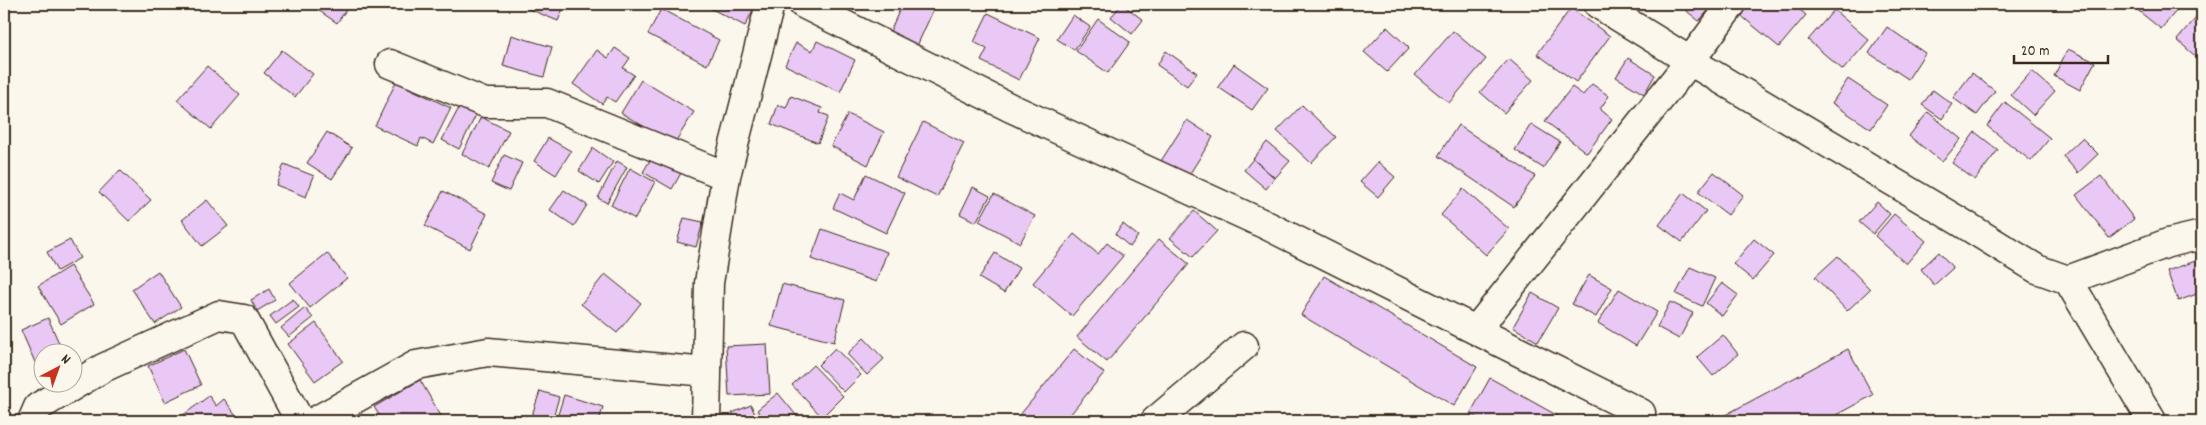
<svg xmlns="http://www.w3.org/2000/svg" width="2206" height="425" font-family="Dekko,sans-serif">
<rect width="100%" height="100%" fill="#fbf7ec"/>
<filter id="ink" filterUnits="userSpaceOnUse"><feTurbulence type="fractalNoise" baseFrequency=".02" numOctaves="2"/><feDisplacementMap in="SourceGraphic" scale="10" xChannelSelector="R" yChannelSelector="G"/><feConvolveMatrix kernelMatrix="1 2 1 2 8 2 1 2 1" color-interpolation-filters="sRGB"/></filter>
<g filter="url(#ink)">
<path fill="#eac8f5" stroke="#3b2a1e" d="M323 4H350L337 23 318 10Z
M517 4H565L558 21Z
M702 4H756L745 26Z
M902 4H936L917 46 889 34Z
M1122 4 1143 20 1132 34 1111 17Z
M1678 4H1714L1699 21Z
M1747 4H1793L1806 15 1779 47 1739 14Z
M2130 4H2182L2161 29Z
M1571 8 1610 36 1576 82 1537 54Z
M661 9 719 40 707 65 648 34Z
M1834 10 1869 40 1843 70 1808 40Z
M2201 12 2202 13V62L2177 40Z
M988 13 1040 38 1019 80 981 61 987 49 974 42Z
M1073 15 1090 27 1074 50 1057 39Z
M1098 19 1130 42 1108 73 1076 51Z
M1387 27 1409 48 1387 72 1364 52Z
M1887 27 1925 53 1908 79 1869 53Z
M1453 31 1486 59 1449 103 1415 75Z
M511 35 552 47 544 77 503 66Z
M817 41 855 60 840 92 785 65 796 43 812 51Z
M615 48 630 58 623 68 634 75 615 102 607 97 602 104 573 84 597 50 608 58Z
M2068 49 2095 62 2080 90 2054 76Z
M282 50 313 74 295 97 264 73Z
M1166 51 1197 73 1187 86 1157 65Z
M1628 58 1655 75 1644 94 1616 77Z
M1509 59 1533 80 1504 113 1480 92Z
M1234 64 1268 88 1252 110 1218 87Z
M207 66 240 95 211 129 177 100Z
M2032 71 2055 91 2033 115 2011 95Z
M1972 73 1995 91 1977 115 1953 98Z
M1848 79 1887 105 1871 129 1832 103Z
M641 80 694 112 674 144 621 113Z
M396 82 451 108 433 144 421 138 418 146 375 126Z
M1592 84 1609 96 1600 109 1612 119 1587 153 1545 121 1572 87 1583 95Z
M1933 90 1952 104 1942 119 1922 105Z
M791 96 822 108 820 113 829 116 818 143 771 124 778 105 786 108Z
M2005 102 2050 138 2031 161 1987 126Z
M1302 105 1336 137 1311 163 1277 131Z
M460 106 476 115 459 149 442 140Z
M1928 112 1961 139 1942 162 1909 136Z
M848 114 884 132 868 165 831 146Z
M481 117 509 131 489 169 462 154Z
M1187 120 1213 137 1187 178 1161 161Z
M923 122 964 143 937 197 896 177Z
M1531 124 1560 142 1543 168 1515 150Z
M1458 125 1535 176 1514 207 1438 156Z
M327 132 352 148 332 179 307 163Z
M1975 132 1998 150 1975 180 1952 163Z
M548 138 571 151 556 175 534 161Z
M2082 138 2098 154 2078 173 2063 156Z
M1267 142 1290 161 1275 178 1253 159Z
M593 148 613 162 599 184 579 171Z
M504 155 522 163 509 191 491 183Z
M652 157 681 173 672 189 643 172Z
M1253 159 1275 178 1266 189 1244 170Z
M617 161 627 167 607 203 598 198Z
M1378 162 1395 177 1378 197 1360 182Z
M284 164 314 176 306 197 276 185Z
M630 168 655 182 635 219 611 205Z
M120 170 151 200 129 221 99 192Z
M1714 172 1743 195 1728 215 1698 192Z
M866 174 905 193 886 233 833 208 840 193 854 200Z
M2101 176 2134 219 2109 238 2076 195Z
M973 187 990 196 976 222 960 214Z
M1463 189 1509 229 1486 255 1441 215Z
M564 190 587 205 574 226 550 210Z
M443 191 487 214 470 249 425 226Z
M1683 193 1706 211 1682 242 1659 225Z
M994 194 1035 216 1020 243 979 221Z
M207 200 228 226 202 246 182 220Z
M1877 202 1890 214 1873 234 1859 222Z
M1194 211 1217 231 1193 257 1170 238Z
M1894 214 1926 241 1906 264 1875 236Z
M684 218 703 222 696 247 677 242Z
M1123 224 1138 236 1130 247 1115 234Z
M822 229 887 252 876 282 811 259Z
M1074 234 1098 254 1107 243 1123 256 1072 316 1033 283Z
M1159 239 1189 264 1107 362 1077 337Z
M1754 239 1774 255 1753 280 1733 264Z
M70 240 80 258 57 271 47 252Z
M1939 252 1953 268 1934 285 1921 269Z
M327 253 347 278 310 308 290 283Z
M995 253 1019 268 1004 293 979 278Z
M1838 256 1870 289 1847 311 1815 277Z
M2201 259 2202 292 2178 301 2167 271Z
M70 266 94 304 61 324 38 286Z
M1690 267 1715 278 1702 306 1676 294Z
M158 271 181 307 155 324 132 289Z
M605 274 641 303 617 333 581 304Z
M1589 275 1612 288 1596 317 1572 304Z
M1324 276 1477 367 1454 406 1301 315Z
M1722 283 1738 295 1722 316 1706 303Z
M782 284 845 300 834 342 771 326Z
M269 289 275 300 257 311 251 300Z
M1619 289 1657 312 1636 346 1598 323Z
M1532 293 1558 308 1538 342 1513 327Z
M293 299 299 307 276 324 270 316Z
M1670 302 1693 313 1679 339 1657 327Z
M305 308 313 318 289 337 281 328Z
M48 318 63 352H42V364L37 367 21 330Z
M316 323 343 361 315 381 288 344Z
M1723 335 1738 354 1713 376 1697 357Z
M864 338 884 359 867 375 847 354Z
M767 344 770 394 729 396 726 346Z
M835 348 861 375 844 392 818 365Z
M184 349 201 385 165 402 148 366Z
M1074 349 1104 373 1065 421H1015Z
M1848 349 1873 395 1825 421H1714Z
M813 365 843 396 822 417 792 385Z
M1490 378 1567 421H1482L1470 414Z
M420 380 444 421H383L374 407Z
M540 391 559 397 552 421 532 415Z
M778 393 796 415 788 421H766L757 410Z
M564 395 603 407 599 421H556Z
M209 396 216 406 224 399 236 415 228 421H175Z
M751 405 758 421H736L732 413Z"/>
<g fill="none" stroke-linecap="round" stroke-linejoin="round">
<defs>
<path id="street" d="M803 4 1011 108 1266 225 1641 413
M1598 4 1690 61 1959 221 2037 269 2068 280 2168 243 2202 235
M390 64 485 103H547L726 176
M2068 280 2152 421
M1476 330 1690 61 1732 4
M32 421 38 407 103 368 219 315 244 319 300 421
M315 421 416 365 488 352 707 372
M706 421 709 283 726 176 770 4
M1155 421 1244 346"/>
</defs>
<use href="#street" stroke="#3b2a1e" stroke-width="31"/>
<use href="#street" stroke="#fbf7ec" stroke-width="28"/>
</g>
</g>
<rect width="2206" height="425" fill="none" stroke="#fbf7ec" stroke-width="20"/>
<rect x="10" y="10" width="2186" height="405" fill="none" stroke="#3b2a1e" stroke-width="2" filter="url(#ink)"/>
<g transform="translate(58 368) rotate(41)"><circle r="24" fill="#fbf7ec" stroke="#aea59a"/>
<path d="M0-4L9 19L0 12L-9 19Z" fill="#c8321e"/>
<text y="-8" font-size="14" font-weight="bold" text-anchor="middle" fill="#3b2a1e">N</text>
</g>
<path d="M2014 55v8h94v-8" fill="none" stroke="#3b2a1e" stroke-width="2.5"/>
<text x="2021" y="55" font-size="15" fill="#3b2a1e" stroke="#fbf7ec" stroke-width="4" paint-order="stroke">20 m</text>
</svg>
